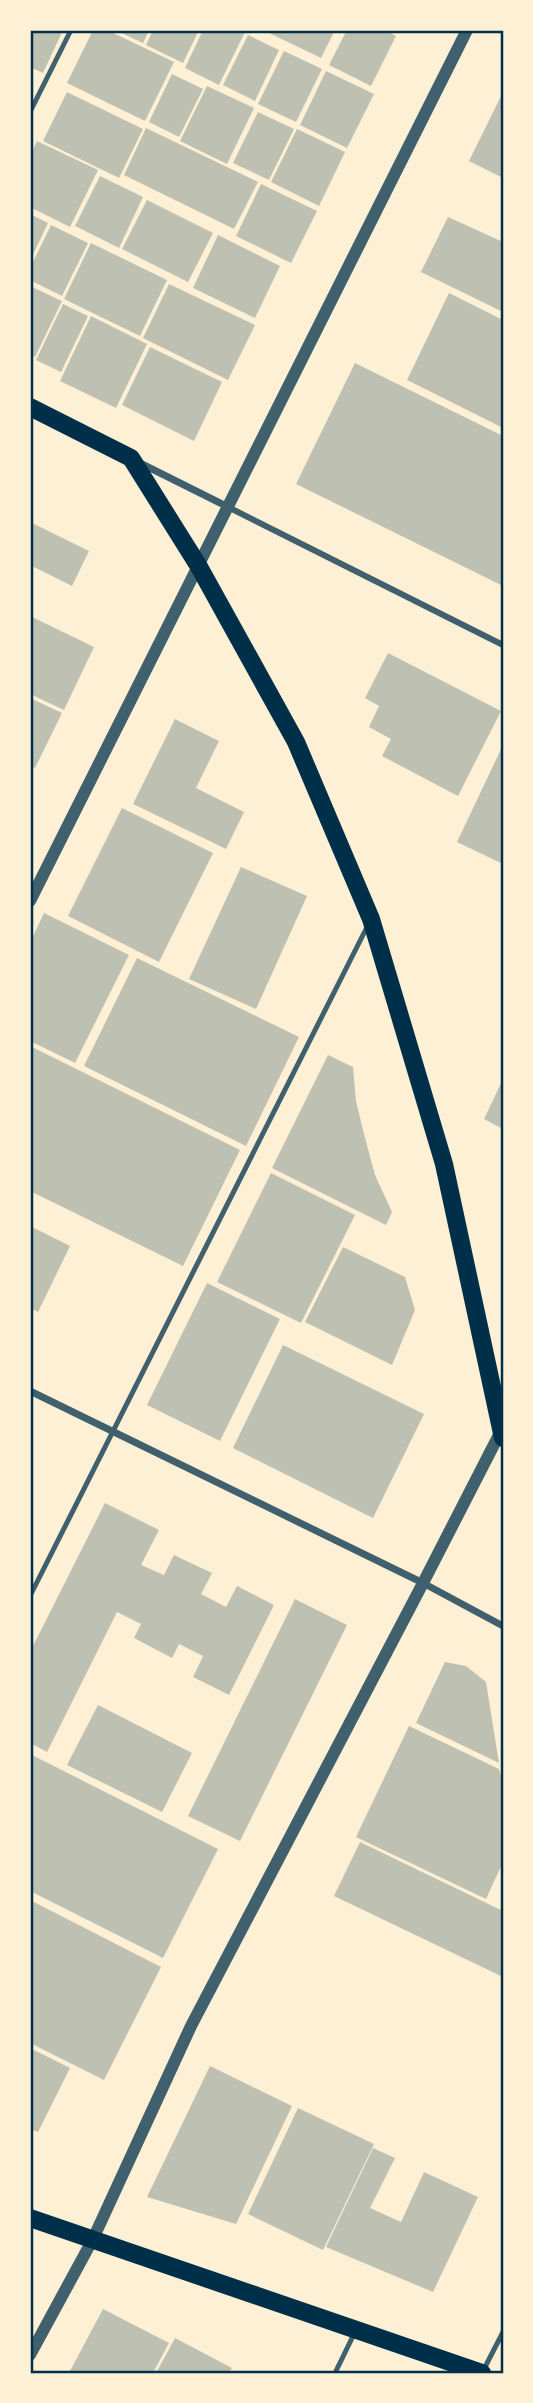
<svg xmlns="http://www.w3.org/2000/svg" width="533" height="2403" font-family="Literata,serif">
<rect width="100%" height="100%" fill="#fdf0d5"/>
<path fill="#bec0b2" d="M30 30H63L43 73 30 67Z
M93 30H107L174 62 145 121 67 83Z
M115 30H149L143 43Z
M153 30H199L183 63 146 45Z
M203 30H241L245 32 219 85 185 68Z
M263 30H335L321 58Z
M347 30H385L396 36 371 86 329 65Z
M248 35 279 50 255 101 223 85Z
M284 51 322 69 296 122 258 104Z
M326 71 374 94 347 148 300 125Z
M172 74 203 89 179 137 149 122Z
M207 86 254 108 227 164 180 141Z
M67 92 143 129 119 178 43 141Z
M503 92V178L469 161Z
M258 112 294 129 269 180 233 163Z
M146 128 258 182 234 229 124 175Z
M297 129 345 152 319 206 271 182Z
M37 141 98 170 70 227 30 207V156Z
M100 176 143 197 119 248 75 226Z
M261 184 317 211 291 263 236 236Z
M147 200 213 233 188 282 122 249Z
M30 214 48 223 30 261Z
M448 217 503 242V312L421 272Z
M51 225 88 243 62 296 30 280V268Z
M218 235 280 266 255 318 193 288Z
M91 243 167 280 140 336 64 299Z
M169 284 255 325 228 380 143 338Z
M30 286 62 301 35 357 30 354Z
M449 293 503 320V428L407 380Z
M63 304 88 316 61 372 36 360Z
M91 316 147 344 116 408 60 381Z
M150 347 222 382 194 441 122 405Z
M355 363 503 436V586L296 484Z
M30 522 89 551 72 586 30 565Z
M30 616 94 647 64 710 30 694Z
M388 653 501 711 458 796 382 756 391 739 369 727 379 706 365 698Z
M30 698 62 713 35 768 30 766Z
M175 719 219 741 196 788 244 812 226 849 133 804Z
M503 745V864L457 842Z
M122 808 213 853 159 962 68 916Z
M241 867 307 896 256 1009 189 979Z
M44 913 129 955 75 1063 30 1041V943Z
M137 958 299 1037 246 1146 84 1066Z
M30 1046 240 1150 183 1266 30 1191Z
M328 1055 353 1067 356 1101 363 1130 375 1175 392 1212 386 1225 272 1168Z
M503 1079V1129L484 1119Z
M271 1173 355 1215 301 1323 217 1282Z
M30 1226 70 1246 38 1312 30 1308Z
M343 1247 405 1277 415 1310 392 1365 305 1322Z
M207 1283 280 1319 220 1441 147 1405Z
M283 1345 424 1414 373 1518 233 1448Z
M105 1503 159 1530 141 1565 164 1575 174 1555 212 1573 201 1594 226 1607 237 1586 274 1605 229 1695 193 1677 203 1656 179 1644 172 1658 134 1638 141 1624 117 1612 47 1752 30 1743V1652Z
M295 1599 347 1625 240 1841 188 1816Z
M445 1662 466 1666 486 1682 499 1763 416 1723Z
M98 1705 192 1753 162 1812 67 1765Z
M409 1726 499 1769 503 1783V1862L486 1899 356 1837Z
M30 1754 218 1849 163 1958 30 1891Z
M360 1842 503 1911V1977L334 1896Z
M30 1900 161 1967 104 2080 30 2043Z
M30 2048 70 2068 38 2132 30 2129Z
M210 2066 292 2106 236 2224 147 2197Z
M298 2108 374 2144 323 2250 248 2214Z
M373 2148 395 2158 370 2208 401 2222 424 2172 478 2197 433 2292 326 2247Z
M103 2309 169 2343 153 2373H69Z
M175 2338 232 2368 229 2373H156Z"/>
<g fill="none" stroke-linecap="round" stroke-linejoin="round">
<path stroke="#3f606c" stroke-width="5" d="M30 112 71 30
M30 1596 368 925
M484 2369 503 2332
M335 2373 355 2332"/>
<path stroke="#3f606c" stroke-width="6" d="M228 507 503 645"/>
<path stroke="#3f606c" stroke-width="7" d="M138 462 228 507
M30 1391 423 1583 503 1626"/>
<path stroke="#3f606c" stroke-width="12" d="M30 901 467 30
M30 2355 93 2239 191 2026 423 1583 502 1429"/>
<path stroke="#003049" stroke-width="18" d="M30 407 131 458 198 565 296 742 371 919 444 1164 503 1438
M30 2218 482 2373"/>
</g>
<rect width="533" height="2403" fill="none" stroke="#fdf0d5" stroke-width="63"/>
<rect x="32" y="32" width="470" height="2340" fill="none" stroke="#003049" stroke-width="2.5"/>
</svg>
